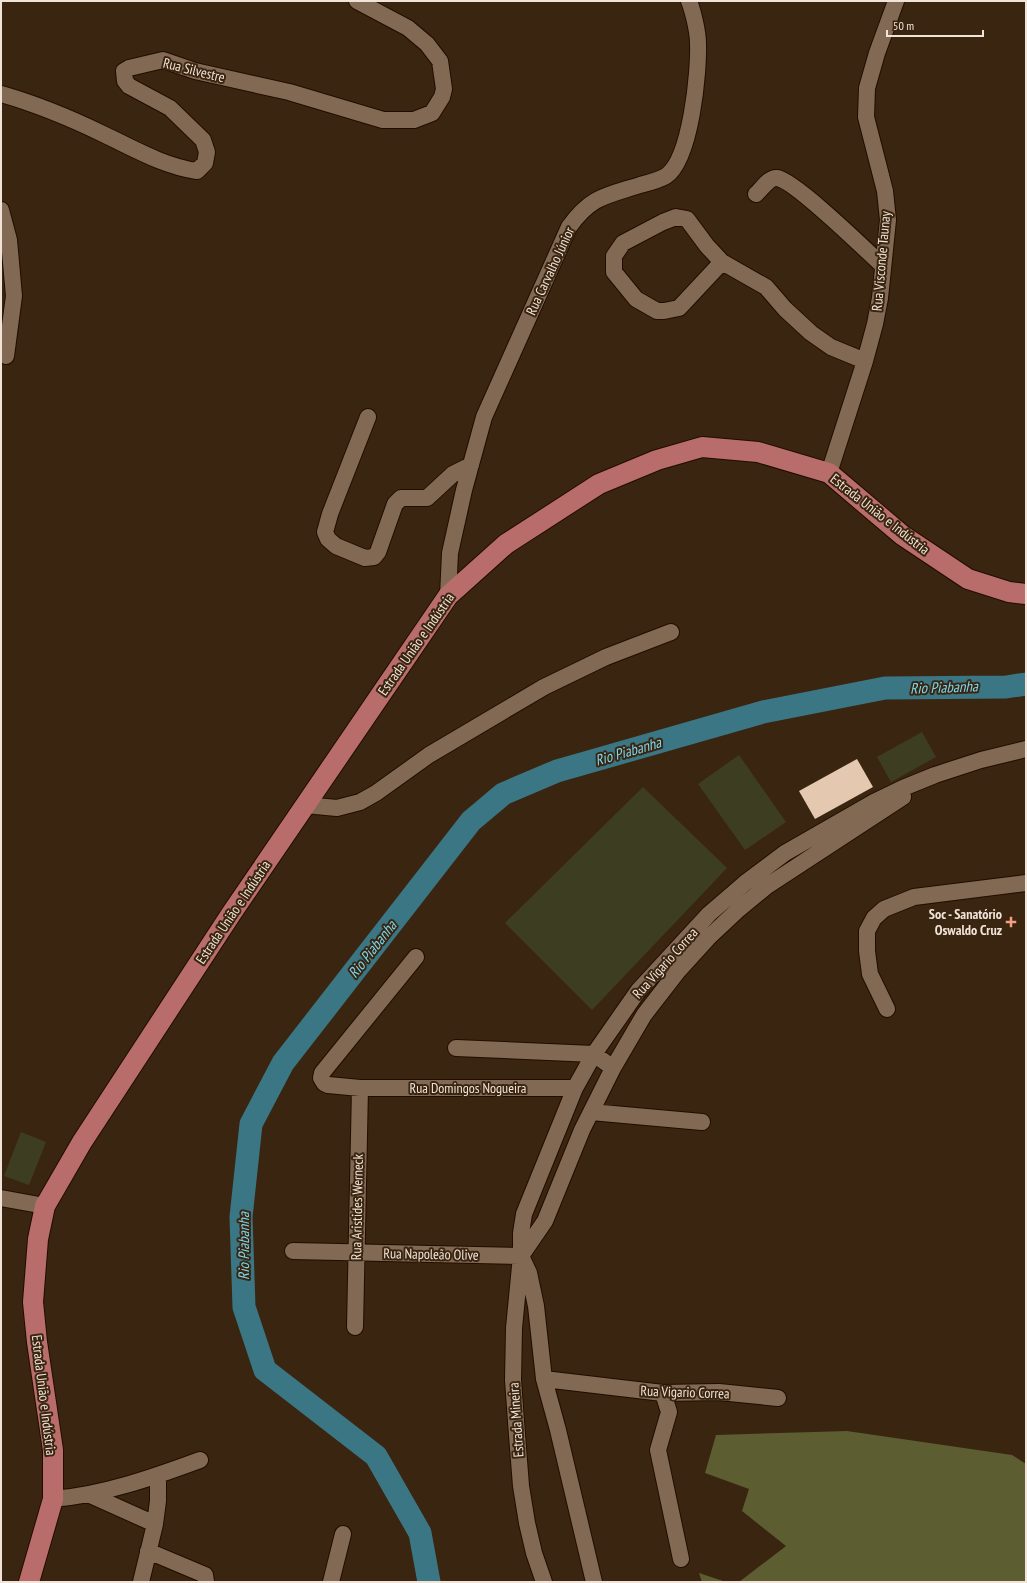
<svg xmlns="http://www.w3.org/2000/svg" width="1027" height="1583" font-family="'PT Sans Narrow',sans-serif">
<rect width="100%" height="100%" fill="#3a2511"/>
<path fill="#3d3e21" d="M922 732 936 757 891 782 877 757Z
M739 755 786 822 745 850 698 784Z
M643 787 727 868 592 1010 505 923Z
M21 1132 46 1142 29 1185 4 1176Z"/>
<path fill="#5c5d30" d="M847 1431 1012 1455 1026 1464V1582H739L786 1546 742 1511 749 1489 705 1473 716 1435Z
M699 1573 726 1582H702Z"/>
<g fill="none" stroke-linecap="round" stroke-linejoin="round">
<path stroke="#3b7684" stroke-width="23" d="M429 1582 420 1533 376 1456 265 1370 244 1307 241 1217 251 1124 283 1063 471 821 503 794 557 771 763 712 885 688 1006 687 1026 684"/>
</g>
<path fill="#e4c8b0" d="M857 759 873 787 815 819 799 791Z"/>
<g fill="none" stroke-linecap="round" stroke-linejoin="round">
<defs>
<path id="minor" d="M1 94C36 104 70 118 103 134 133 148 163 166 197 171L205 163 207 152 203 140 170 108 129 86 125 81 124 71 129 68 163 60 195 71 289 92 383 120H414L432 113 442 97 444 89 440 61 427 44 408 28 357 1
M756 194C762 189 769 177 777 178 794 180 867 251 883 266
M1 210 9 240 14 296 6 356
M722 262 679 308 664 311H657L636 299 614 272V256L623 243 663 222 676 217 687 219 707 246 722 262 766 287 785 309 811 333 831 347 865 361
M368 417 330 514 325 532 328 539 336 546 365 558 374 557 378 552 395 504 401 498H427L453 474 471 465
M829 473 865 361 875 324 880 298 888 220 885 191 866 117 867 88 877 53 896 1
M448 596 450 553 464 490 484 417 569 227C591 196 606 196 640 185 648 183 659 180 666 176 691 159 699 72 698 43 698 32 693 11 689 1
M305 805 337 808 360 802 376 793 429 755 544 687 606 657 671 632
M416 957 322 1073 321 1078 324 1083 328 1085 360 1088H575
M887 1009 870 974 867 951V931L874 918 884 909 914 897 1026 883
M456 1048 594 1054 613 1068
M591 1112 702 1122
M1 1198 45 1206
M293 1251 521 1256
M355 1327 360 1088
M544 1379 663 1393 719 1392 778 1398
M663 1393 669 1412 658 1450 681 1559
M88 1494 155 1524
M53 1499C103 1495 154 1477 200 1460
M148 1551 205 1575 206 1582
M141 1582 155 1524 158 1501V1475
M331 1582 343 1534
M544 1582 534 1553 527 1523 521 1486 517 1435 513 1380 514 1328 521 1256 545 1221 582 1130 613 1068 644 1015 678 971 708 938 739 909 767 886 903 797
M594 1582 558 1430 544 1379 536 1306 529 1273 521 1256V1233L524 1214 575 1088 594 1054 638 991 709 914 745 883 785 853 874 802 903 788 935 775 981 760 1026 749"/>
<path id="major" d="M29 1582 53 1499V1450L37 1342 33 1302 38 1239 45 1206 82 1142 231 914 448 596 506 544 599 484 657 460 702 447 758 452 829 473 902 535 968 579 1009 592 1026 594"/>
</defs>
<use href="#minor" stroke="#210d00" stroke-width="18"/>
<use href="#major" stroke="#210d00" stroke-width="22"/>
<use href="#minor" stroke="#826953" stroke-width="16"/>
<use href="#major" stroke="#b96d6b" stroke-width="20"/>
</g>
<path fill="#f3a081" stroke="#3a2511" stroke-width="1.5" d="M1009 916h4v4h4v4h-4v4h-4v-4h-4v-4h4z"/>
<g text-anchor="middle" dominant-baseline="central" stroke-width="4" stroke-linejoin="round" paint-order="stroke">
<g font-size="14" fill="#f1e3d7" stroke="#3a2511">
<text transform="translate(194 70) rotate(14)">Rua Silvestre</text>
<text transform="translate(881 261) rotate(-85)">Rua Visconde Taunay</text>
<text transform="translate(550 271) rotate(-65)">Rua Carvalho Júnior</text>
<text transform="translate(880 514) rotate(38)">Estrada União e Indústria</text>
<text transform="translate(416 644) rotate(-55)">Estrada União e Indústria</text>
<text transform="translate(233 912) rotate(-56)">Estrada União e Indústria</text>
<text transform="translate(665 963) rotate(-48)">Rua Vigario Correa</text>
<text x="468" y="1088">Rua Domingos Nogueira</text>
<text transform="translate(357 1207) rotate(-89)">Rua Aristides Werneck</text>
<text transform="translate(431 1254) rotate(1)">Rua Napoleão Olive</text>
<text transform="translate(685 1392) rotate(2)">Rua Vigario Correa</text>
<text transform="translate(44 1395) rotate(83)">Estrada União e Indústria</text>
<text transform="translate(516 1420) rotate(-94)">Estrada Mineira</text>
</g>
<g font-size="14" font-weight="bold" fill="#f1e3d7" stroke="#3a2511" text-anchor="end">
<text x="1002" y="914">Soc - Sanatório<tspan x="1002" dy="16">Oswaldo Cruz</tspan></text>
</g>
<g font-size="15" font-style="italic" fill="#7ad8f0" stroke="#3a2511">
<text transform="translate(944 687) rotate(-2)">Rio Piabanha</text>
<text transform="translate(628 751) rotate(-16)">Rio Piabanha</text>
<text transform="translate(372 949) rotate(-52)">Rio Piabanha</text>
<text transform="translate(243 1246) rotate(-90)">Rio Piabanha</text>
</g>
</g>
<rect width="1027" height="1583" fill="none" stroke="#f1e3d7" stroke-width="4"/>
<path d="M887 30v6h96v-6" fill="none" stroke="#f1e3d7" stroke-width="2"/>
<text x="893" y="30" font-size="12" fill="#f1e3d7" stroke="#3a2511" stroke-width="3" paint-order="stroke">50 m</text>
</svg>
